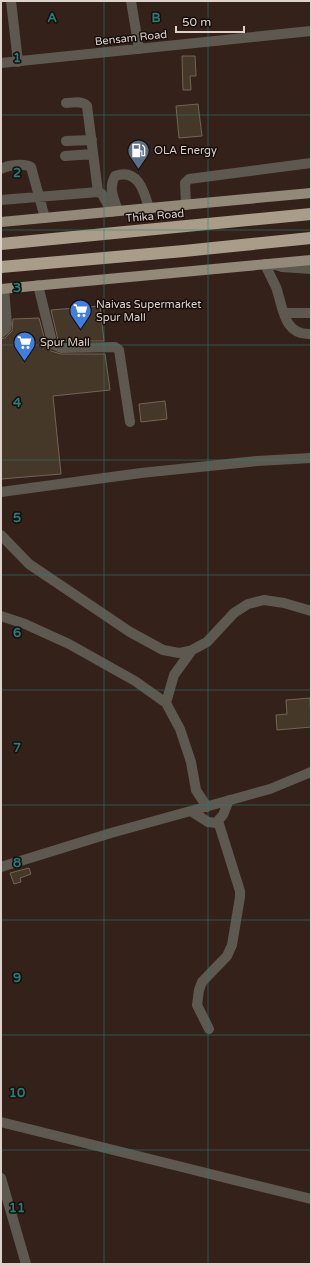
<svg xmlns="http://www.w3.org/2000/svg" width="312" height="1265" font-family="'Varela Round',sans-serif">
<rect width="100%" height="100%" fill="#34221a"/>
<path fill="#453829" stroke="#736454" d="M182 56H195L196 76H190L191 90H183Z
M198 104 202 136 179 138 176 106Z
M100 306 104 341H62L58 340 51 310Z
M39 318 46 344 51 351 61 354H105L110 390 53 396 61 474 1 479V339L5 338 12 331 13 319Z
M165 401 167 419 141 422 139 404Z
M310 698 311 727 277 730 276 715 287 714 286 700Z
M29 868 31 874 20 878 21 882 14 884 10 873Z"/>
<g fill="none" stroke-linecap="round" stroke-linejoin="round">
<path stroke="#5d5951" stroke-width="10" d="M11 1 18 62
M131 1 139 49
M1 63 311 31
M66 103C73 103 82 100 87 106L98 192
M66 141 92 140
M65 156 93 154
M1 169C8 165 24 163 31 167L45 218
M1 200 98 192 102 194 112 212
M186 205 185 183 189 179 311 163
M118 211C114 198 108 189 115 176 138 168 144 191 149 208
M265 264C268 271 272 279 276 287 283 306 283 336 311 334
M273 264 282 267 311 269
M38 285 52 342 54 345 61 348 115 347 119 350 130 422
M284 313H311
M1 333 6 329 7 324 4 289
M1 492 141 473 257 461 311 458
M1 535 29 564 130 632 163 650 179 653 192 650 207 642 234 613 248 604 264 600 284 603 311 611
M1 616 25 624 69 644 135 681 166 703 180 729 191 762 196 790 207 807
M166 703 174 675 192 650
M191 811 208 822 216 823 223 815 229 800
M1 867 111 833 270 789 311 772
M209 1029 197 1005 199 990 202 982 227 956 232 945 240 897V891L218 821
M1 1122 311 1199
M1 1178 26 1264"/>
<path stroke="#938979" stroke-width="10" d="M1 222 311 193
M1 289 311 260"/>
<path stroke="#a99d89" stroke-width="12" d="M1 244 311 214
M1 267 184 251 311 238"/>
</g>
<path fill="none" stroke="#247f78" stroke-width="1" stroke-opacity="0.55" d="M104 1V1264M208 1V1264M1 115H311M1 230H311M1 345H311M1 460H311M1 575H311M1 690H311M1 805H311M1 920H311M1 1035H311M1 1150H311"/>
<defs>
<symbol id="fuel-pin" viewBox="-11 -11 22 30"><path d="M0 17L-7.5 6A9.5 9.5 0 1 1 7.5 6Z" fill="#5c6f8a" stroke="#160e0a"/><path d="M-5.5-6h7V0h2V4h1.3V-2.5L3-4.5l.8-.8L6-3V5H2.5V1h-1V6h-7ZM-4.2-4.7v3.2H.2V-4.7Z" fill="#fff"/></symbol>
<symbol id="supermarket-pin" viewBox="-11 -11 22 30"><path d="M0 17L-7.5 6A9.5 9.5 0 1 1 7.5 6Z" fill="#3f7fe0" stroke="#160e0a"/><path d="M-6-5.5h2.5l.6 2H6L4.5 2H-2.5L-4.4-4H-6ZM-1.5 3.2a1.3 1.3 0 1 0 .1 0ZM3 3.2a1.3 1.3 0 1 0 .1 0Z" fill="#fff"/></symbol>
</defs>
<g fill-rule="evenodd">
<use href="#fuel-pin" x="126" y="138" width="25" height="34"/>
<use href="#supermarket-pin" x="68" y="298" width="25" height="34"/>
<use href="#supermarket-pin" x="12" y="330" width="25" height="34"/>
</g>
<g text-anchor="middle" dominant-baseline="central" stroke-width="3" stroke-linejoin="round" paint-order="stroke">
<g font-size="11" fill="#ded2cd" stroke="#160e0a">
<text transform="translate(131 38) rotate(-6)">Bensam Road</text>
<text transform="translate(155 216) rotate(-5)">Thika Road</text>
</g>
<g font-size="11" fill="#ded2cd" stroke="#160e0a" text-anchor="start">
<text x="154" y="150">OLA Energy</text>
<text x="96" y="304">Naivas Supermarket<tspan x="96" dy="13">Spur Mall</tspan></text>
<text x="40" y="342">Spur Mall</text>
</g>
</g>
<g font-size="13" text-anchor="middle" font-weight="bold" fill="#247f78" stroke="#160e0a" stroke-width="3" stroke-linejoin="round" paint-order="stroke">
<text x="52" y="22">A</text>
<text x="156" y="22">B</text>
<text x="17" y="62">1</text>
<text x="17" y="177">2</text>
<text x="17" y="292">3</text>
<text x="17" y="407">4</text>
<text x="17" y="522">5</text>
<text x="17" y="637">6</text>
<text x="17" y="752">7</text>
<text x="17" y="867">8</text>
<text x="17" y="982">9</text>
<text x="17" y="1097">10</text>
<text x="17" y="1212">11</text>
</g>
<rect width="312" height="1265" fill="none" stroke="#ded2cd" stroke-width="4"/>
<path d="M176 26v6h68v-6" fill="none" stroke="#ded2cd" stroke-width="2"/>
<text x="182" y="26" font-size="12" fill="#ded2cd" stroke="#160e0a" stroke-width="3" paint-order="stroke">50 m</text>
</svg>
